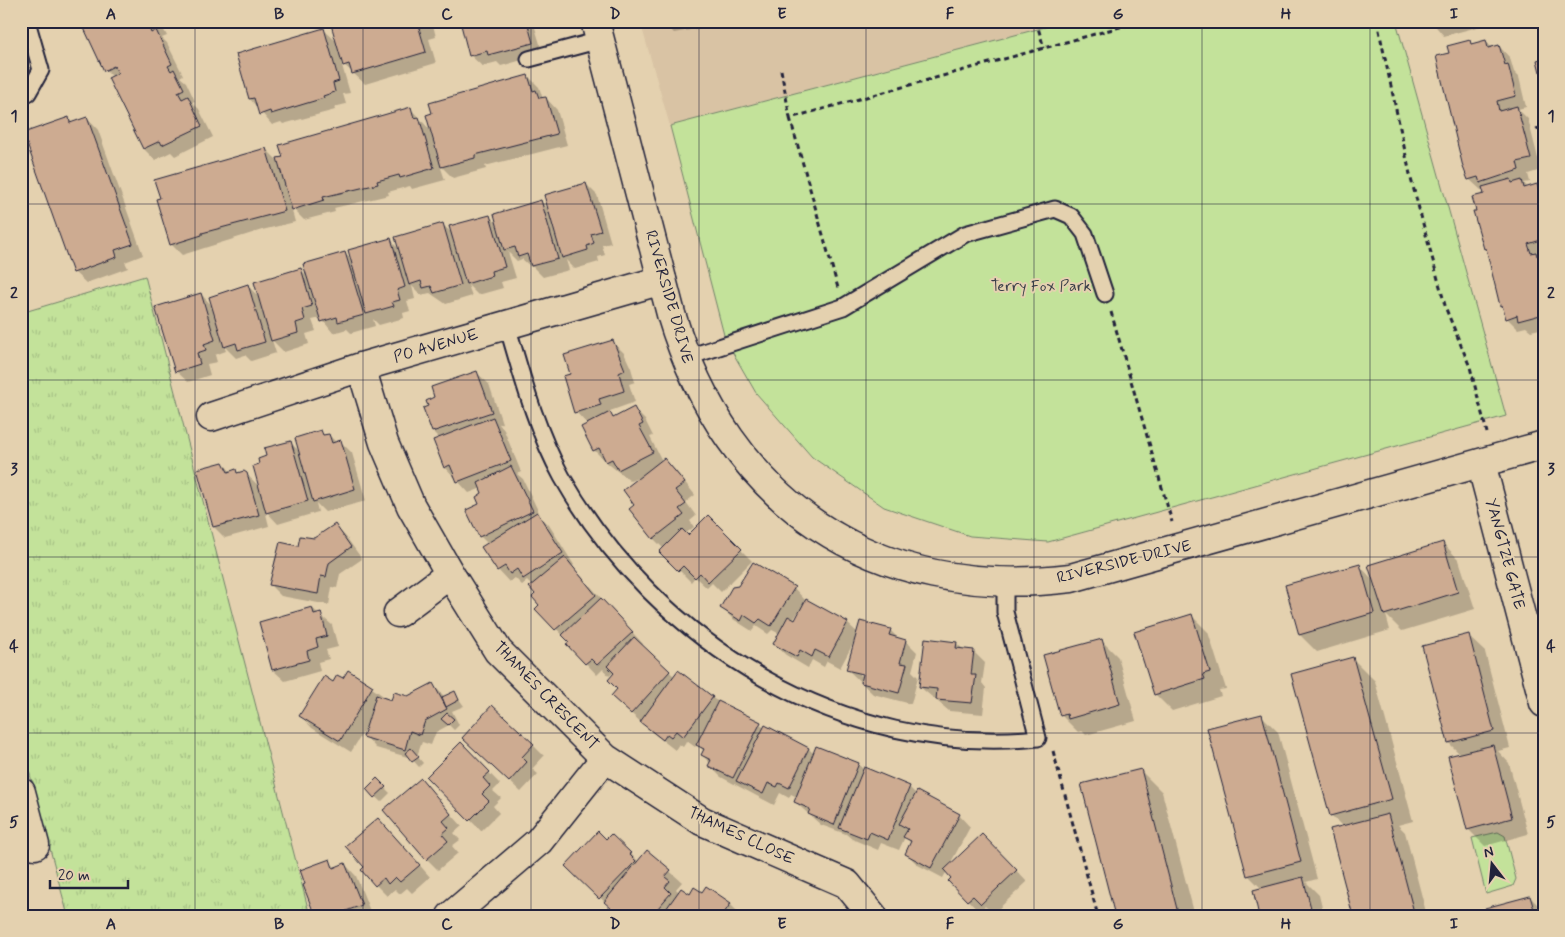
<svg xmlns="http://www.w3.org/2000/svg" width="1565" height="937" font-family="Mynerve,sans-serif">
<defs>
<pattern id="grass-tufts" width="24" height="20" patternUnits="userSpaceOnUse" patternTransform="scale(1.25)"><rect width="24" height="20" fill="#c3e29a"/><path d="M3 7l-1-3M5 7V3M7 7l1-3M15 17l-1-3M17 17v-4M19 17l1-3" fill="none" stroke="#a7c286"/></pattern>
</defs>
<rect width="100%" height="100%" fill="#e4d1af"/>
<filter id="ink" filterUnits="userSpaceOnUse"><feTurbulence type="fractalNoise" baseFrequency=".02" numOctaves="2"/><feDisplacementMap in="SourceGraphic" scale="10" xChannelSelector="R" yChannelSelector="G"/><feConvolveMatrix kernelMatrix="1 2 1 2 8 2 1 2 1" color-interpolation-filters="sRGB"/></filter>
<g filter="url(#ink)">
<path fill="#d9c3a4" d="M640 21H1068L670 126Z"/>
<path fill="url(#grass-tufts)" stroke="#72826a" d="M145 276 310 916H68L21 741V313Z"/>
<path fill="#c3e29a" stroke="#72826a" d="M1068 21H1396L1506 416 1048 542 970 536 884 507 812 457 756 393 725 339 670 126Z
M1498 832 1505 836 1516 879 1513 886 1486 894 1472 838Z"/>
<path fill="#0003" fill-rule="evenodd" d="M97 21H159L167 36 162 38 167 43 183 75 180 77 186 82 195 101 192 102 199 109 213 137 175 156 171 152 155 160 144 149 113 77 106 70Z
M331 21H432L436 37 429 39 436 63 365 84 341 62 350 93 343 94 346 104 334 107 335 110 283 124 281 122 272 125 250 99 324 30 338 43Z
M461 21H533L543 54 501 66 497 62 482 66 470 55Z
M662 21H739L674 33Z
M843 21H871L849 27Z
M1431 21H1484L1485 25 1444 36Z
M1486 41 1492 48 1499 46 1510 58 1514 72 1519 77 1526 107 1518 109 1528 119 1541 170 1528 174 1530 182 1524 183 1528 188 1537 186 1544 193V328L1531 331 1526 327 1518 329 1507 318 1501 305 1477 212 1485 195 1484 189 1481 190 1469 179 1439 70 1437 57 1450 53 1469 42 1473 45Z
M528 76 539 87 543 99 546 98 557 110 567 145 485 166 486 169 453 178 440 165 445 180 412 189 410 186 388 192 389 195 334 208 335 212 304 220 291 207 295 222 262 230 182 255 171 244 266 149 280 163 410 108 432 132Z
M87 118 98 130 143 255 125 262 128 268 86 283 74 272 68 119 73 123Z
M586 184 597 195 611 243 602 245 605 255 598 257 599 262 575 269 566 260 569 270 543 277 533 267H531L522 259 517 261 508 252 516 278 501 282 503 288 478 295 468 285 472 296 446 304 430 293 421 295 412 286 415 299 407 301 410 311 403 313 404 318 379 325 373 319 375 326 351 333 347 329 333 333 321 318 312 320 316 331 306 334 309 344 284 352 272 340 276 353 251 361 245 355 236 358 224 346 226 351 215 355 217 362 207 364 210 375 188 382 176 371 201 294 213 307 248 286 260 298 300 269 309 278 345 253 352 260 390 240 399 249 443 225 453 234 489 216 499 225 541 201 549 210Z
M613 342 624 353 631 368 635 382 629 384 635 402 610 411 611 415 614 419 634 409 645 420 653 436 650 437 662 461 664 459 676 471 695 495 686 502 696 516 690 521 694 527 685 534 688 537 708 517 752 561 721 592 712 583 707 588 695 577 691 582 661 552 664 549 654 539 643 476 630 481 606 462 594 450 583 428 588 425 576 412 572 375Z
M477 373 489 384 502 423 499 424 504 430 521 472 517 474 523 479 541 517 549 525 574 565 572 566 643 644 642 646 675 677 765 728 809 749 814 754 858 764 864 770 909 787 916 794 959 815 970 827 949 866 994 847 1027 882 993 914 985 906 979 912 950 881 953 878 947 871 943 878 918 865 906 853 912 844 905 837 899 850 881 843 878 850 852 839 846 834 821 825 795 802 797 797 791 794 789 798 780 793 774 805 721 777 710 766 711 764 702 755 704 751 697 744 695 747 687 741 683 747 679 744 675 750 653 733 624 707 616 673 614 672 609 676 603 669 597 675 568 644 570 642 536 609 540 605 532 586 527 581 522 585 515 578 509 582 498 570 488 544 480 536 481 505 484 494 482 488 469 493 445 467 440 439 433 432 425 409Z
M321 432 325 436 329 435 336 442 340 441 352 453 366 501 325 512 316 503 318 512 278 524 265 510 269 526 225 538 214 527 198 470 223 463 231 472H244L260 487 261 465 268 457 290 442 300 452Z
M335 526 346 537 362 559 340 574 337 588 332 587 329 605 281 596 270 585 275 558 314 540Z
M1443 543 1459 560 1475 609 1402 631 1386 615 1390 630 1317 652 1300 635 1286 586 1359 565 1374 581Z
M794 588 805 600 847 623 858 633 890 630 899 639 906 641 917 652 912 671 918 677 911 704 873 694 848 670 854 642 840 668 827 661 824 667 812 660 808 668 786 655 774 644 780 634 772 630 768 634 756 626 752 631 733 619 721 607ZM799 611 800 612 795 621 793 620ZM860 672 869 675V677L860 675Z
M312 608 332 625 338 647 326 650 329 659 318 662 320 671 285 681 273 670 261 623Z
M1191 615 1208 632 1226 689 1219 690 1221 696 1172 711 1155 694Z
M1468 636 1485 652 1510 748 1498 751 1509 763 1528 834 1485 846 1468 829 1460 754 1449 743Z
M1101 640 1118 657 1136 721 1086 735 1082 731 1078 732 1061 715Z
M956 643 964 650 973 651 985 663 982 683 986 688 983 714 949 711 920 687Z
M1353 659 1375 681 1413 821 1398 825 1405 832 1427 916H1355L1343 827 1331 815Z
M349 672 392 702 408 697 432 684 445 697 454 692 464 706 452 711 459 725 454 730 449 725 436 732 431 745 422 742 417 756 423 763 419 767 411 758 376 748 365 736 367 726 351 752 312 728 301 716 334 683 344 680Z
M1261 715 1278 732 1317 879 1306 882 1319 895 1324 916H1261L1262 889 1249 876 1209 729Z
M461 744 500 784 493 791 501 798 493 806 499 813 481 831 428 777Z
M533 745 544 756 532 769 538 774 521 792 475 749Z
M1140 770 1162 792 1195 916H1117Z
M377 780 390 793 381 802 367 789Z
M421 780 462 826 454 833 460 840 452 846 458 853 438 870 427 859Z
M389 830 430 877 412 893 407 888 400 894 395 889 387 896 376 885Z
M606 841 630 853 639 862 648 852 682 882 676 889 679 892 730 904 741 915 620 916 578 877Z
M329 861 336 868 345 864 356 876 372 916H316Z
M1530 897 1544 911V916H1488Z
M779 913 782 916H772Z"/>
<path fill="#cdab91" stroke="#22223b" d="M94 21H154L156 25 149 28 151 33 156 30 172 64 168 66 171 71 174 69 184 89 178 92 182 99 188 96 202 126 162 145 160 141 143 149 108 78 118 73 114 66 104 71 83 26Z
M330 21H425L426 26 419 28 426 52 352 74 349 64 343 66Z
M460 21H527L533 43 488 55 487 51 469 56Z
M324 28 339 81 333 83 335 92 323 96 324 98 271 114 270 111 259 115 254 98 249 99 236 54Z
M1470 40 1471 44 1486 40 1488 48 1499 45 1505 65 1508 64 1516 96 1497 101 1499 111 1517 106 1531 159 1517 162 1519 170 1480 183 1478 177 1468 180 1463 167 1436 56 1449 53 1447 46Z
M1544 58V71L1540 72 1537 60Z
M528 75 533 91 536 90 539 98 546 97 557 134 475 155V158L441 167 426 115 432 113 429 103Z
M411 107 414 118 419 117 434 168 400 178 399 175 377 181 378 184 323 197 324 200 292 210 277 158 283 157 279 145Z
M69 117 70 123 87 117 133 244 115 250 117 257 73 273 23 133Z
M266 148 285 211 202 233V235L170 245 156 199 160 198 154 180Z
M1511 179 1512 183 1522 180 1524 188 1537 184 1544 208V239L1528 244 1531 253 1536 252 1537 256 1544 254V314L1518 321 1517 315 1506 319 1502 305 1500 306 1486 248 1484 249 1473 211H1476L1472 197 1484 194 1482 187Z
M586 183 601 231 591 234 594 243 587 246 588 250 562 258 544 195Z
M541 200 558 259 531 266 527 254 518 257 515 247 504 250 494 214Z
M490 215 505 267 491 271 492 276 466 284 449 226Z
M443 223 461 285 434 293 431 286 423 288 421 281 409 285 395 237Z
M391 238 405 287 397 290 400 300 392 302 394 306 366 314 348 250Z
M345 252 364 315 338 322 337 317 321 322 303 264Z
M301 268 312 306 302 309 305 320 296 323 298 333 271 341 254 282Z
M248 284 265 342 238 350 236 343 224 347 209 297Z
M201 293 215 340 204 344 206 350 197 353 200 364 175 372 155 307Z
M613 340 625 370 619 373 624 391 599 399 601 405 574 413 563 376 570 374 564 355Z
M477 371 492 412 432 432 423 408 428 406 426 401 434 397 431 387Z
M634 407 643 424 639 426 653 452 618 470 612 459 606 462 599 448 593 451 581 427 610 412 613 418Z
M493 417 511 461 457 482 450 465 444 468 433 440Z
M321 430 323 435 329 434 332 443 341 440 355 489 313 502 295 438Z
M291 441 308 501 266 513 253 466 259 464 258 459 266 456 264 448Z
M664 458 685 483 675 490 686 504 679 509 684 515 653 539 629 509 634 505 623 490Z
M223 462 228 472 236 469 237 473 244 471 247 473 259 515 213 527 197 469Z
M511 466 533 511 479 537 466 510 479 504 476 497 482 493 478 483Z
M537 512 563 553 523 579 517 569 510 574 505 566 497 571 481 547Z
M708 515 742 549 708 582 700 573 695 578 683 566 678 571 659 552 682 529 688 535Z
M335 524 351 547 329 563 326 577 321 576 318 594 269 585 280 542 298 546 300 536 314 538Z
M1443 542 1458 592 1384 615 1368 565Z
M565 557 596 595 555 630 535 609 539 605 532 597 535 594 529 587Z
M753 562 795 587 771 626 760 619 756 623 744 615 741 621 720 608 732 587 738 586Z
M1360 564 1374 613 1299 635 1285 585Z
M601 598 633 632 597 665 591 659 585 664 566 644 569 642 562 635Z
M806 599 848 622 829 657 815 650 812 657 800 650 797 657 773 644 788 616 795 620Z
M312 607 314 614 321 612 327 636 316 639 318 647 307 651 309 660 272 670 259 622Z
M1192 614 1210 672 1203 674 1205 679 1154 695 1134 632Z
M860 621 891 629 889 635 906 640 900 663 907 664 899 693 861 683 863 674 846 670Z
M1469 634 1494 731 1448 743 1422 646Z
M634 637 670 671 631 714 611 696 617 689 608 680 614 673 607 666Z
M925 638 957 642 956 648 974 650 971 675H976L972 703 936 700 937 689 919 687Z
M1102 639 1120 704 1068 719 1067 714 1060 716 1043 655Z
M1353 657 1392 799 1330 816 1291 674Z
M348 670 373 686 340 741 299 716 324 676 333 682 337 675 343 678Z
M678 670 713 697 683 737 676 731 671 737 667 734 663 740 640 722Z
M433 683 447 709 425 721 420 735 410 731 405 750 363 737 376 695 391 700 394 692 408 696Z
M455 691 459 700 446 707 442 697Z
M718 701 761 722 733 778 708 766 711 760 701 755 704 749 696 745Z
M492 705 534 744 522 757 527 762 509 782 462 738Z
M447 713 454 719 448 725 441 719Z
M1262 714 1301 862 1247 876 1207 728Z
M765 725 809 748 789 788 779 783 777 787 768 783 763 794 736 781Z
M461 742 490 772 483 778 490 786 482 794 489 801 469 821 426 777Z
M1493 745 1512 818 1467 830 1448 756Z
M816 746 859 763 834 825 808 814 810 809 794 802Z
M411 748 419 757 412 762 405 753Z
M864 767 910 786 888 840 870 832 867 839 839 828Z
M1141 769 1178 913 1167 916H1115L1081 784Z
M377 778 386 787 374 798 366 789Z
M421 778 451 814 443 821 449 828 442 834 448 841 426 860 383 810Z
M917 791 960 814 931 868 905 854 911 841 903 837 908 829 899 824Z
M1388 814 1415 916H1353L1330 829Z
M378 818 420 865 400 882 395 877 388 884 384 878 375 886 361 870 364 867 345 846Z
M598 831 606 839 611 834 631 853 629 854 636 861 599 899 565 866Z
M982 834 1017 870 981 904 973 896 967 901 948 881 951 878 944 870Z
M647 850 671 870 665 877 670 881 665 887 671 893 651 916H620L604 902Z
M330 859 333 868 345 863 362 905 346 911 348 916H315L303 885 305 884 300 870Z
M1303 877 1313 916H1259L1253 890Z
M706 886 731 903 722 916H661L681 888 690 894 694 887 702 892Z
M1530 896 1536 916H1487L1485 908Z"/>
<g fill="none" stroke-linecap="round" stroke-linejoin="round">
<defs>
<path id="service" d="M529 59 600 40
M21 96 28 93 41 70 27 21
M507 325C522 376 536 430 562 477 657 644 844 758 1038 738L1005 612V583
M685 358 843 307 965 234 1055 209 1071 216 1085 234 1105 294"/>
<path id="minor" d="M361 367 384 443 411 506 450 574 498 651 605 758 702 821 847 884 873 916
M211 417 361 367 662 280
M1481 463 1544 703
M398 613 450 574
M21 792 35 845
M451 916 539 841 605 758"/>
<path id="tertiary" d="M595 21 671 314C728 503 873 602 1071 578L1544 445"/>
</defs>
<use href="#service" stroke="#22223b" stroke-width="19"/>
<use href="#minor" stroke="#22223b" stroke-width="31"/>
<use href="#tertiary" stroke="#22223b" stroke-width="31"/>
<path stroke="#22223b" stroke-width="3" stroke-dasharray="5 4" stroke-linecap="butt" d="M1036 21 1044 48
M1377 21 1411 179 1446 309 1470 367 1487 433
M781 70 790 118 1142 21
M790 118 838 288
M1536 129 1544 127
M1111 312 1172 522
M1053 751 1098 916"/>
<use href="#service" stroke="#e4d1af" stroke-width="15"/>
<use href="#minor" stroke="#e4d1af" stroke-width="28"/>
<use href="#tertiary" stroke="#e4d1af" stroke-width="28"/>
</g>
</g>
<path fill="none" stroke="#22223b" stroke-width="1" stroke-opacity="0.55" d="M195 21V916M363 21V916M531 21V916M699 21V916M866 21V916M1034 21V916M1202 21V916M1370 21V916M21 204H1544M21 380H1544M21 557H1544M21 733H1544"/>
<g text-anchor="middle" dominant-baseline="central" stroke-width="4" stroke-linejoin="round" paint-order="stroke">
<g font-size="16" fill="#3a3f49" stroke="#e4d1af">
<text x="1041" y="286">Terry Fox Park</text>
</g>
<g font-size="16" fill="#22223b" stroke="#e4d1af">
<text transform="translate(669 297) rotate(74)">RIVERSIDE DRIVE</text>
<text transform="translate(436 346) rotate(-16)">PO AVENUE</text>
<text transform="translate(1505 554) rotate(75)">YANGTZE GATE</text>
<text transform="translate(1124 562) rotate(-14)">RIVERSIDE DRIVE</text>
<text transform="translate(546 696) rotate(46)">THAMES CRESCENT</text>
<text transform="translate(741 836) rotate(25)">THAMES CLOSE</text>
</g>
</g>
<rect width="1565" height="937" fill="none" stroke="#e4d1af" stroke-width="55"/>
<g transform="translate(1492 864) rotate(344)" stroke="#e4d1af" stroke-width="4" paint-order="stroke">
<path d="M0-4L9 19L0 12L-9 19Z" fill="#22223b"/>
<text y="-8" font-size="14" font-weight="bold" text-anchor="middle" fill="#22223b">N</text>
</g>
<path d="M50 880v8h78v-8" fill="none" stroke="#22223b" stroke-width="2.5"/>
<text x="58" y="880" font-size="15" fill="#22223b" stroke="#e4d1af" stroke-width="4" paint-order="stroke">20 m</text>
<rect x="28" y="28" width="1510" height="882" fill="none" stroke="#22223b" stroke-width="2"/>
<g font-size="16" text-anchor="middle" font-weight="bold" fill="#22223b">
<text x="111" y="19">A</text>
<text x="279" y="19">B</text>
<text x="447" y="19">C</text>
<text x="615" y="19">D</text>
<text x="782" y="19">E</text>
<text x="950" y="19">F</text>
<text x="1118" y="19">G</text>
<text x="1286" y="19">H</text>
<text x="1454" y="19">I</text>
<text x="14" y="121">1</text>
<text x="1551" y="121">1</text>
<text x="14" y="298">2</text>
<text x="1551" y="298">2</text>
<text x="14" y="474">3</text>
<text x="1551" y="474">3</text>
<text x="14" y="651">4</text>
<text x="1551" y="651">4</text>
<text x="14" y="827">5</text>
<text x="1551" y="827">5</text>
<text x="111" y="929">A</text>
<text x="279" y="929">B</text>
<text x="447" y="929">C</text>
<text x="615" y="929">D</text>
<text x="782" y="929">E</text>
<text x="950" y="929">F</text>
<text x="1118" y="929">G</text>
<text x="1286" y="929">H</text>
<text x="1454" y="929">I</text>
</g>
</svg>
